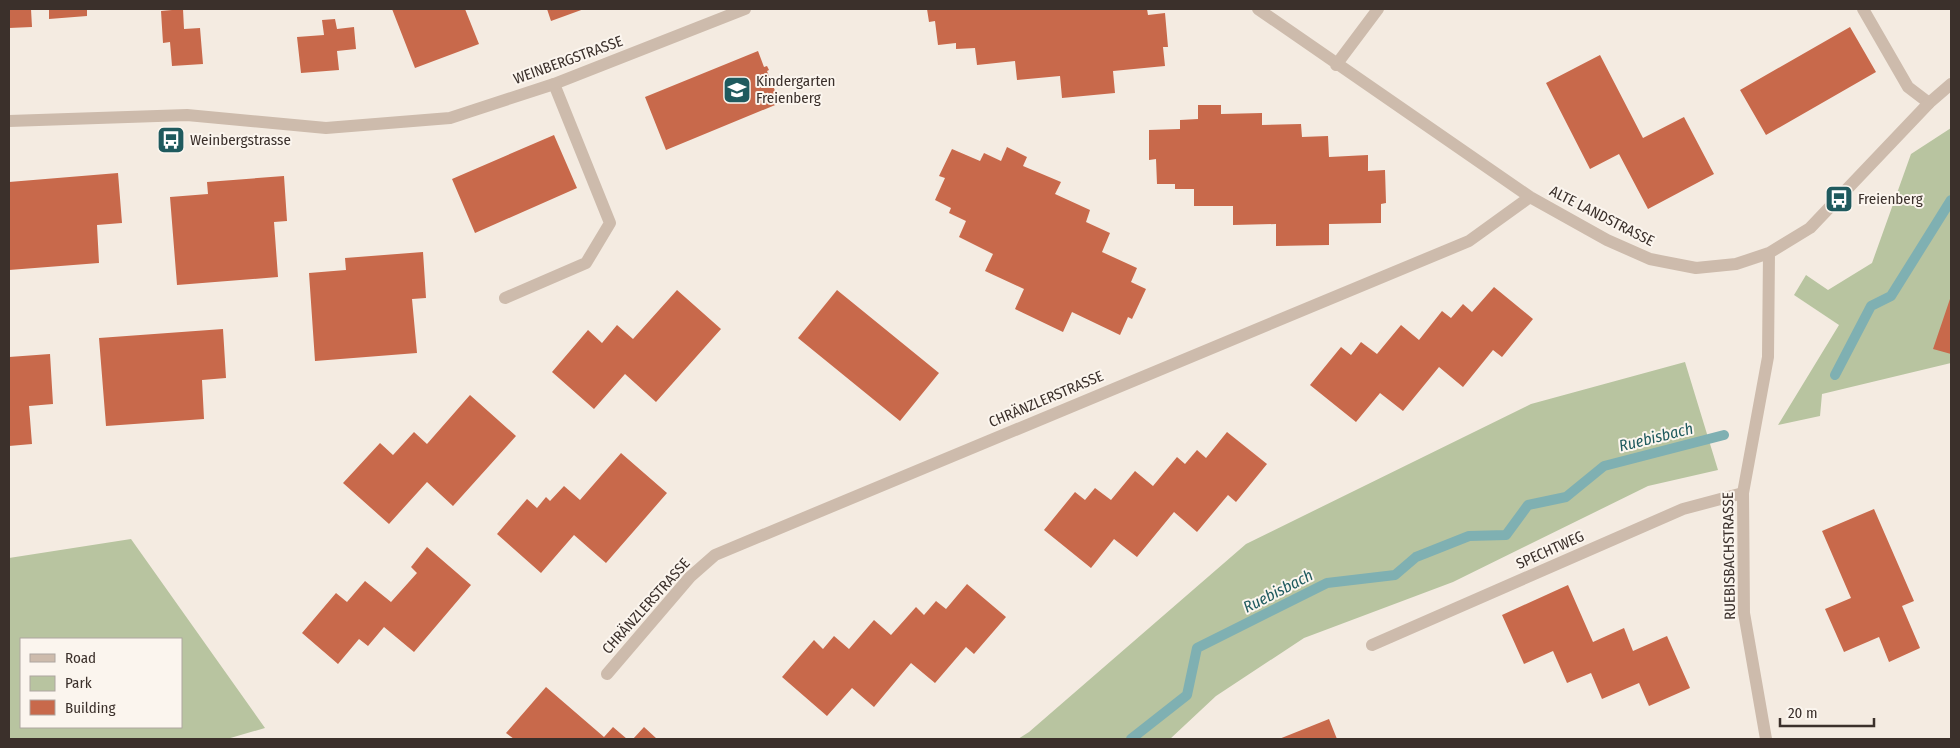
<svg xmlns="http://www.w3.org/2000/svg" width="1960" height="748" font-family="'Fira Sans Condensed',sans-serif">
<rect width="100%" height="100%" fill="#f4ebe1"/>
<path fill="#b8c4a0" fill-rule="evenodd" d="M1951 128V363L1822 394 1820 416 1778 425 1839 325 1794 295 1806 275 1828 290 1872 263 1911 154Z
M1685 362 1718 470 1648 486 1453 582 1304 638 1216 696 1170 739H1018L1029 732 1246 544 1531 404Z
M131 539 265 728 227 739H9V558ZM21 639H181V727H21Z"/>
<g fill="none" stroke-linecap="round" stroke-linejoin="round">
<path stroke="#7fb0b2" stroke-width="10" d="M1835 375 1871 306 1891 296 1951 200
M1131 739 1187 695 1197 648 1327 583 1395 575 1416 557 1469 536 1506 535 1528 505 1566 497 1604 466 1724 435"/>
</g>
<path fill="#c8694b" d="M9 9H31L32 27 9 28Z
M49 9H87V16L49 19Z
M172 9H183L184 29 200 28 203 64 172 66 170 42 163 43 161 11 172 10Z
M392 9H465L479 44 415 68Z
M547 9H584L551 21Z
M927 9H1147L1148 15 1165 13 1168 47H1163L1165 66 1113 71 1115 93 1062 98 1060 76 1017 80 1015 61 977 65 975 48 956 49V43L938 45 935 21 929 22Z
M335 19 337 29 354 27 356 49 337 51 339 70 301 73 297 37 324 35 322 20Z
M1850 27 1876 72 1766 135 1740 90Z
M758 51 764 67 767 66 769 70 767 71 780 103 666 150 645 97Z
M1600 55 1643 138 1684 117 1714 174 1648 209 1619 154 1590 169 1546 83Z
M1198 105H1221V114L1262 113V125L1301 124 1302 137 1328 136 1329 157 1368 155V171L1385 170 1386 203 1381 204V223L1329 224V245L1276 246V224L1233 225V206H1194V189H1175V184H1157L1156 159 1149 160V130L1180 129V120L1198 119Z
M554 135 577 188 475 233 452 179Z
M1007 147 1027 157 1023 166 1061 182 1055 194 1090 210 1086 222 1110 233 1102 252 1137 268 1131 282 1146 289 1132 319 1128 317 1120 335 1072 312 1063 332 1015 309 1024 289 985 271 993 254 959 237 966 221 949 213 951 208 935 200 945 178 939 176 952 149 980 161 984 153 1001 161Z
M118 173 122 223 97 225 99 263 9 270V182Z
M284 176 287 221 274 222 278 277 177 285 170 197 208 194 207 182Z
M423 252 426 298 412 299 417 353 315 361 309 273 346 270 345 258Z
M1494 287 1533 319 1502 357 1493 350 1463 387 1439 367 1403 411 1380 393 1356 422 1310 385 1341 347 1351 355 1361 342 1377 354 1401 325 1419 340 1442 311 1451 318 1463 304 1472 312Z
M677 290 721 329 656 402 625 374 594 409 552 372 588 330 602 343 617 325 633 339Z
M837 290 939 373 900 421 798 338Z
M1951 296V354L1933 349Z
M223 329 226 378 202 380 204 419 106 426 99 338Z
M50 354 53 404 29 406 32 444 9 446V357Z
M470 395 516 436 453 506 427 482 389 524 343 483 380 443 393 455 414 432 427 444Z
M1227 432 1267 464 1236 502 1228 495 1197 532 1174 512 1137 557 1114 539 1091 568 1044 530 1075 492 1085 500 1095 488 1111 500 1135 471 1153 486 1177 457 1185 464 1197 450 1206 458Z
M621 453 667 493 606 563 574 535 541 573 497 534 527 499 537 508 546 497 550 501 564 486 580 500Z
M1874 509 1914 601 1902 606 1920 648 1889 662 1879 637 1844 652 1825 609 1851 598 1822 531Z
M427 547 471 585 414 652 384 627 368 646 359 639 338 664 302 633 336 593 347 602 365 581 391 602 417 573 411 567Z
M967 584 1006 617 974 654 966 647 935 683 911 663 874 707 852 688 827 716 782 677 814 640 823 649 834 636 849 649 874 620 891 635 916 607 924 615 936 601 946 609Z
M1568 585 1593 642 1624 628 1633 651 1667 636 1690 688 1649 706 1639 683 1602 699 1591 673 1567 683 1553 651 1524 664 1502 615Z
M546 687 604 737 613 727 627 739H514L506 733Z
M1329 719 1337 739H1279Z
M644 727 657 739H633Z"/>
<g fill="none" stroke-linecap="round" stroke-linejoin="round">
<path stroke="#cdbbac" stroke-width="12" d="M1863 9 1908 87 1929 103
M505 298 586 263 610 223 554 84
M1372 645 1683 509 1743 493"/>
<path stroke="#cdbbac" stroke-width="12" d="M1258 9 1530 197 1607 240 1650 259 1696 268 1736 264 1769 253 1810 228 1929 103 1951 84
M1336 65 1378 9
M9 121 187 115 326 128 450 118 554 84 745 9
M607 674 690 577 715 555 1469 241 1530 197
M1766 739 1744 613 1743 493 1768 357 1769 253"/>
</g>
<defs>
<symbol id="school-square" viewBox="-11 -11 22 22"><rect x="-9" y="-9" width="18" height="18" rx="4" fill="#1f5a5e" stroke="#fbf5ee"/><path d="M0-5L7-2L0 1L-7-2ZM-4 1L0 2.5L4 1V4Q0 6-4 4Z" fill="#fff"/></symbol>
<symbol id="bus-square" viewBox="-11 -11 22 22"><rect x="-9" y="-9" width="18" height="18" rx="4" fill="#1f5a5e" stroke="#fbf5ee"/><path d="M-5-6H5V4H4V6H2V4H-2V6H-4V4H-5ZM-3.5-4V0h7V-4ZM-3.5 1.2v1.5H-2V1.2ZM2 1.2v1.5H3.5V1.2Z" fill="#fff"/></symbol>
</defs>
<g fill-rule="evenodd">
<use href="#school-square" x="721" y="74" width="32" height="32"/>
<use href="#bus-square" x="155" y="124" width="32" height="32"/>
<use href="#bus-square" x="1823" y="183" width="32" height="32"/>
</g>
<g text-anchor="middle" dominant-baseline="central" stroke-width="4" stroke-linejoin="round" paint-order="stroke">
<g font-size="15" fill="#3b302b" stroke="#fbf5ee">
<text transform="translate(568 60) rotate(-20)">WEINBERGSTRASSE</text>
<text transform="translate(1602 216) rotate(27)">ALTE LANDSTRASSE</text>
<text transform="translate(1046 399) rotate(-23)">CHRÄNZLERSTRASSE</text>
<text transform="translate(1550 550) rotate(-24)">SPECHTWEG</text>
<text transform="translate(1729 556) rotate(-91)">RUEBISBACHSTRASSE</text>
<text transform="translate(646 606) rotate(-48)">CHRÄNZLERSTRASSE</text>
</g>
<g font-size="15" fill="#3b302b" stroke="#fbf5ee" text-anchor="start">
<text x="756" y="81">Kindergarten<tspan x="756" dy="17">Freienberg</tspan></text>
<text x="190" y="140">Weinbergstrasse</text>
<text x="1858" y="199">Freienberg</text>
</g>
<g font-size="16" font-style="italic" fill="#1f5a5e" stroke="#fbf5ee">
<text transform="translate(1656 437) rotate(-14)">Ruebisbach</text>
<text transform="translate(1278 591) rotate(-27)">Ruebisbach</text>
</g>
</g>
<rect width="1960" height="748" fill="none" stroke="#3b302b" stroke-width="20"/>
<rect x="20" y="638" width="162" height="90" fill="#fbf5ee" stroke="#aea6a0"/>
<rect x="30" y="654" width="25" height="8" fill="#cdbbac" stroke="#aea6a0"/>
<text x="65" y="663" font-size="15" fill="#3b302b">Road</text>
<rect x="30" y="676" width="25" height="15" fill="#b8c4a0" stroke="#aea6a0"/>
<text x="65" y="688" font-size="15" fill="#3b302b">Park</text>
<rect x="30" y="700" width="25" height="15" fill="#c8694b" stroke="#aea6a0"/>
<text x="65" y="713" font-size="15" fill="#3b302b">Building</text>
<path d="M1780 718v8h94v-8" fill="none" stroke="#3b302b" stroke-width="2.5"/>
<text x="1788" y="718" font-size="15" fill="#3b302b" stroke="#fbf5ee" stroke-width="4" paint-order="stroke">20 m</text>
</svg>
